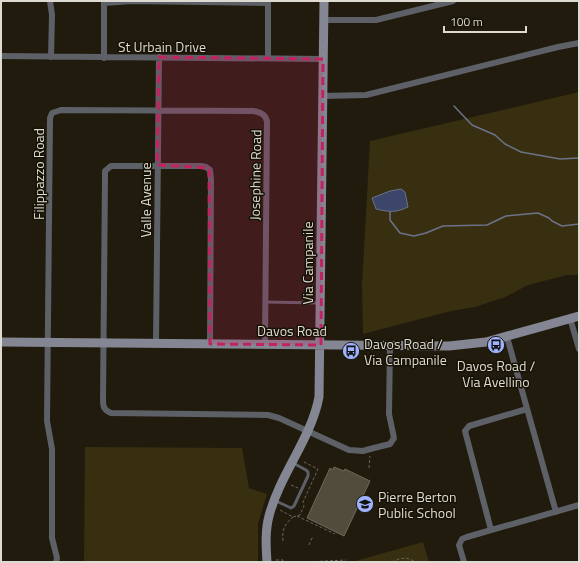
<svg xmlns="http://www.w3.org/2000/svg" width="580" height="563" font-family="'Titillium Web',sans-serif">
<rect width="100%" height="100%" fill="#201b0d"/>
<path fill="#382f10" d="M579 92V275H567L528 285 505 297 475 307 451 311 363 334 362 285 370 141Z
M85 447 242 448 249 488 267 494 258 524V562H84Z
M423 542 429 562H352Z"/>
<path fill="#3c466b" stroke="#6c728a" d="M401 189 405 192 408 207C395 213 390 212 376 209L372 198 390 191Z"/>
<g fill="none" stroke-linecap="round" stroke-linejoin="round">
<path stroke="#6c728a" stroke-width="1.5" d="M454 106 472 125 495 135 505 144 521 152 560 159 579 158
M390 212V220L400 233 414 236 426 233 443 226 487 225 506 216 538 213 549 218 552 221 562 226 579 224"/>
</g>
<path fill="#514c3c" stroke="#6e6958" d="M334 467 344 471 345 469 370 481 344 536 307 518 330 468 333 470Z"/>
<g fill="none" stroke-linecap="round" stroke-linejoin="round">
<path stroke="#6a665a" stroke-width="1" stroke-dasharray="3 2" stroke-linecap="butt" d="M369 468 370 456
M291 485 298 488
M280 510 293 517 300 515 304 506 303 502 318 469 302 461
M297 516 335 534
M283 541C282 529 284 525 293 517
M309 545 313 536
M276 560H283V562
M305 562 346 560
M392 562C400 558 407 556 415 562"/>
<path stroke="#5e6067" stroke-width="3" d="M266 302 319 303
M276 501 291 508 294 506 308 476V472L306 470 293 463"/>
<path stroke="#5e6067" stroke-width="6" d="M50 1 52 15 51 57
M104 1V58
M104 3 132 1 268 3
M324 20H376L453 1
M1 56 323 59
M268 58V1
M323 96 366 95 558 47 579 43
M570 318 579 349
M507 337 556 512
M156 343 159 57
M210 344 211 180 210 170 206 167 201 166H111L105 171V177L103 400C103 407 104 410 111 413L268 415 279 418 349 450 363 451 370 449 390 444 394 438 389 414 390 345
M491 530 465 431 469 426 527 409
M56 562 57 558 52 538V449L47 421 50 118 52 113 61 110 253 111C260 112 266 114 267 122L265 344
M464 562 459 545 462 539 467 537 579 505"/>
<path stroke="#848793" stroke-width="9" d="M1 342 449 346 486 342 579 316
M267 562C266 547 265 531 269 516 280 474 311 439 319 397L324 1"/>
</g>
<path fill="#c32261" fill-opacity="0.2" stroke="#c32261" stroke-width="3" stroke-dasharray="8 5" stroke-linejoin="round" d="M159 57 323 59 321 345 210 344 209 168 157 165Z"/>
<defs>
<symbol id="bus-disc" viewBox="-11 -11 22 22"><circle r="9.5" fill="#9fb3fd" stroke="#161205"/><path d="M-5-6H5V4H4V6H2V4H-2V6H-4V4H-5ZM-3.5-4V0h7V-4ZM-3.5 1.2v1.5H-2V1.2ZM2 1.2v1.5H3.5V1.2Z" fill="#111"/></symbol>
<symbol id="school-disc" viewBox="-11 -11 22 22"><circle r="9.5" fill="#9fb3fd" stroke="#161205"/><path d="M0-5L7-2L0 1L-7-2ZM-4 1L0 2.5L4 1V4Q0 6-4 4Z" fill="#111"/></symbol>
</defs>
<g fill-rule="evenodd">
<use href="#bus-disc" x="486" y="335" width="20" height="20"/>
<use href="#bus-disc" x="341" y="341" width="20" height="20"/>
<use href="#school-disc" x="355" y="494" width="20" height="20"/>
</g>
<g text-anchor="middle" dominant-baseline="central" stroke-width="3" stroke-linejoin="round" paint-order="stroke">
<g font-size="14" fill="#dddad1" stroke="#161205">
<text x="162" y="46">St Urbain Drive</text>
<text transform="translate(38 174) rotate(-90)">Filippazzo Road</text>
<text transform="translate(255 175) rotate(-89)">Josephine Road</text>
<text transform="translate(145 200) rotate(-90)">Valle Avenue</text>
<text transform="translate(307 263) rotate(-90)">Via Campanile</text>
<text x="292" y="330">Davos Road</text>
</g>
<g font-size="14" fill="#dddad1" stroke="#161205" text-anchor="start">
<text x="364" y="343">Davos Road /<tspan x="364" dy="16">Via Campanile</tspan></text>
<text x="496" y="365" text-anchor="middle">Davos Road /<tspan x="496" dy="16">Via Avellino</tspan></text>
<text x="378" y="496">Pierre Berton<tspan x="378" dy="16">Public School</tspan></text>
</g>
</g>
<rect width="580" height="563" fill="none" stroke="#dddad1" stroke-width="4"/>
<path d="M444 26v6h82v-6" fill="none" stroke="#dddad1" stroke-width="2"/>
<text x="450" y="26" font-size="12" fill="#dddad1" stroke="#161205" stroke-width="3" paint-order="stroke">100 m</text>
</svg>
